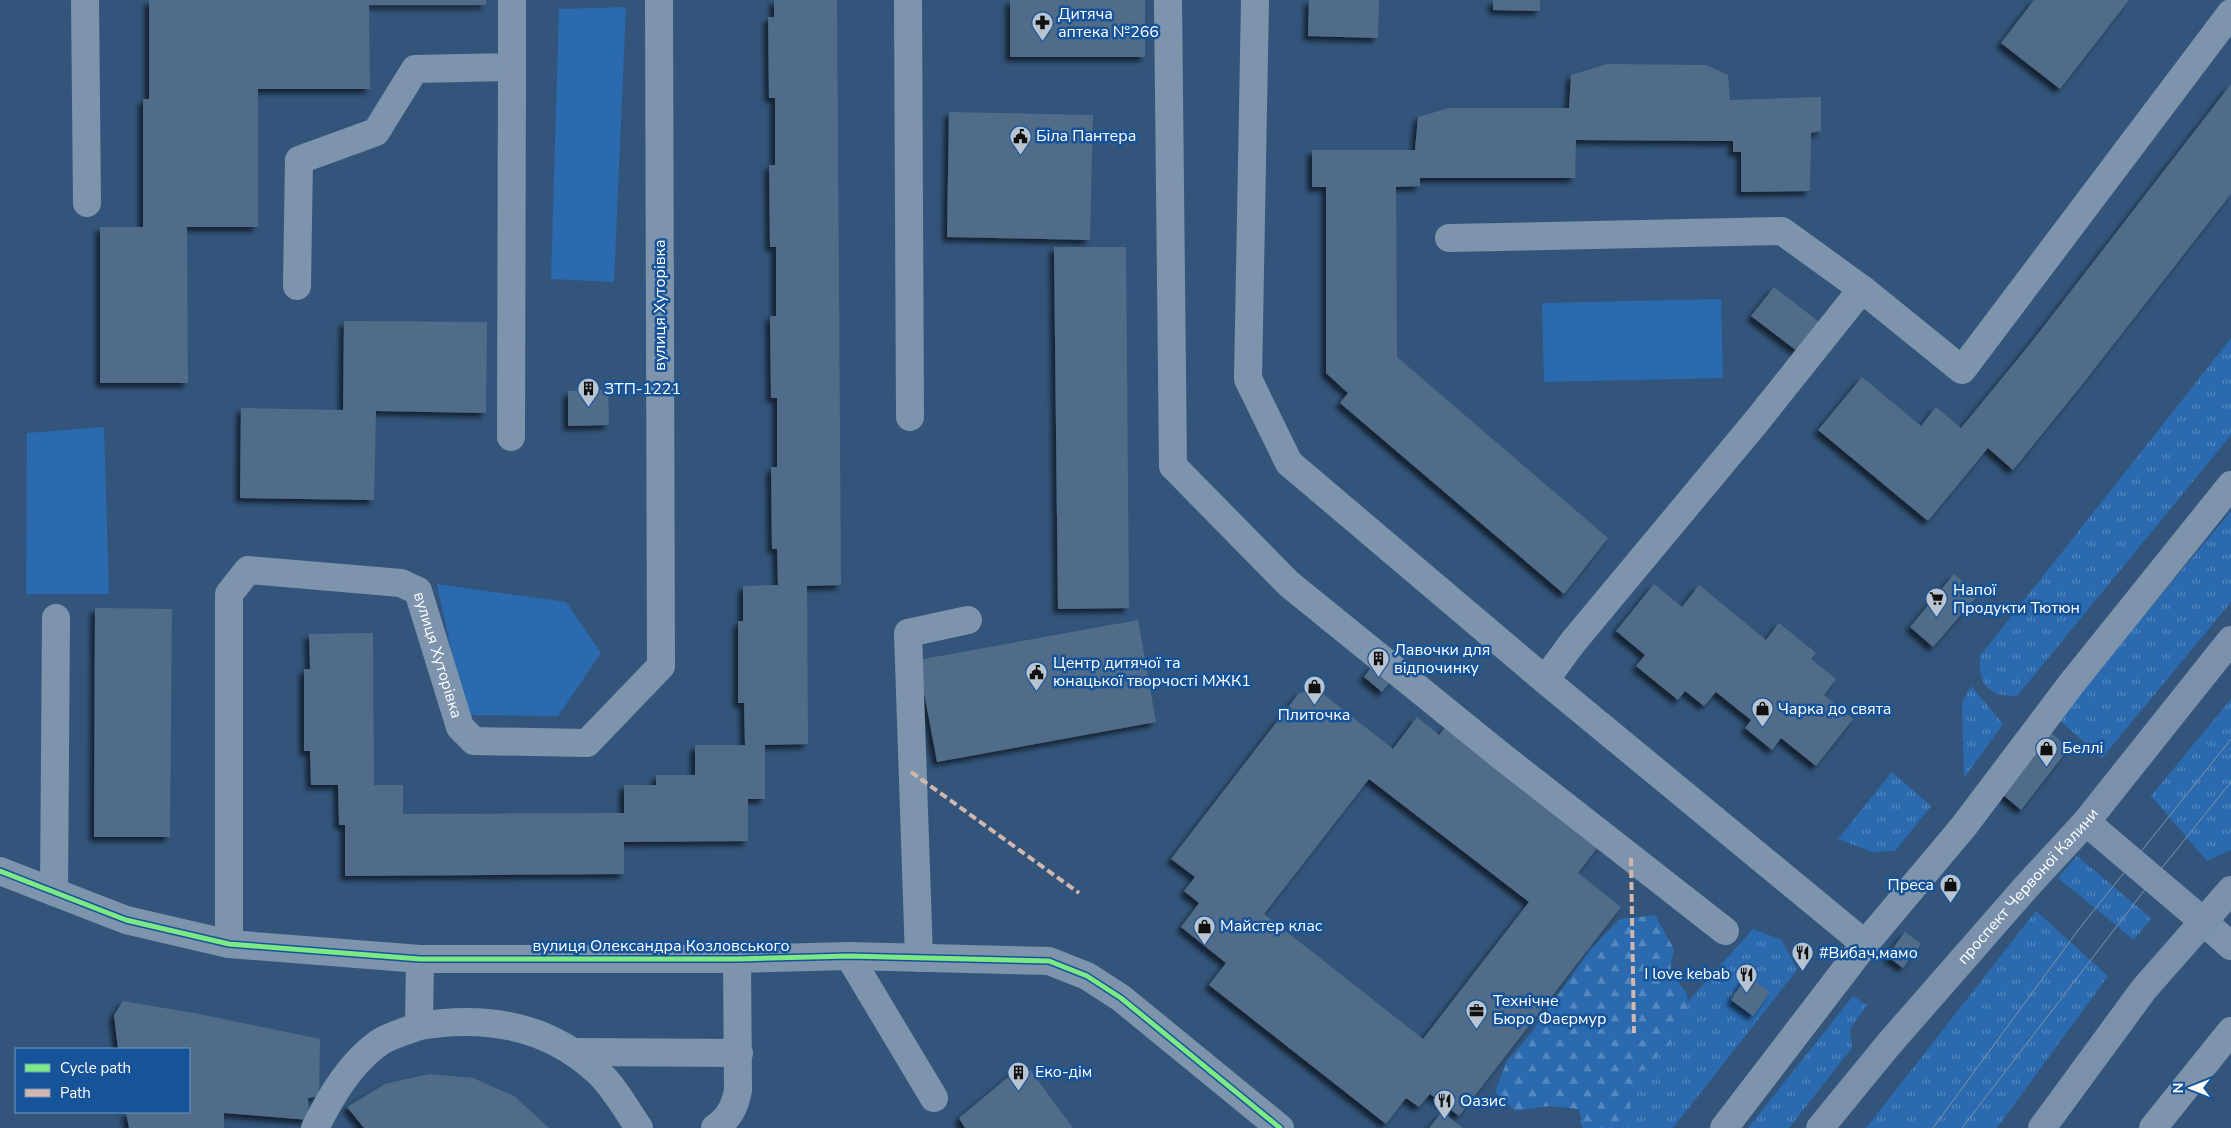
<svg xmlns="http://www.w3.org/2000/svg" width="2231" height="1128" font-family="'Nunito Sans',sans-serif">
<defs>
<pattern id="grass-tufts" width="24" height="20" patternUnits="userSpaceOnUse" patternTransform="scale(1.25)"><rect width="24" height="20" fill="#2b6aae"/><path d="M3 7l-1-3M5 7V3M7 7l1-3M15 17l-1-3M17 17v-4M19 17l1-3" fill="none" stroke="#5588be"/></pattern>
<pattern id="forest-firs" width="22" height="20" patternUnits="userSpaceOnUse" patternTransform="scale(1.25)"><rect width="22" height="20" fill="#2b6aae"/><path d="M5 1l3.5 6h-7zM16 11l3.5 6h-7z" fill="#5588be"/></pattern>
<filter id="shadow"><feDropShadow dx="-4.5" dy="4.5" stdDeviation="2.5" flood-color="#0009"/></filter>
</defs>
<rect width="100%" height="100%" fill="#33557b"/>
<path fill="url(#grass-tufts)" d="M2231 338V435L2017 696C1987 695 1979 686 1980 656Z
M2231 511V602L2102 758 2058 719Z
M1971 686 2003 724 1964 778 1962 703Z
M2231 699V850L2207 861 2151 796Z
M1892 772 1931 806 1895 851 1872 852 1838 839Z
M2077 856 2151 918 2134 940 2058 878Z
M2036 911 2108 976 1997 1128H1866Z
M1753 929 1782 940 1797 970 1673 1128H1583L1580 1121Z
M1853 996 1867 1005 1850 1029 1852 1048 1789 1128H1748Z"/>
<path fill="url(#forest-firs)" d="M1655 915 1674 949 1670 970 1687 994 1689 1019 1670 1044 1639 1073 1631 1099 1629 1128H1586L1578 1109 1549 1106 1515 1111 1495 1092 1507 1061 1532 1032 1590 949 1620 919Z"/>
<path fill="#2b6aae" d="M626 7 614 282 551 279 559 9Z
M1721 299 1723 378 1544 382 1542 303Z
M104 427 109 594H26L27 433Z
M437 584 566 602 601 653 558 716 465 715Z"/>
<path fill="#516c89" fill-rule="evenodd" filter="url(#shadow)" d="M149 0H486V5H369L370 89H258V227H187L188 383H100V227H143V99H149Z
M774 0H837L841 585 807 586 808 744 765 745V799H748V841L624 842V874L345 876V825H339L338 785H311L310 751H304V669H310L309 634 373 633 374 785H403V814L624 813V785H656V775H695V745H745L744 703H738V621H743V586L778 585 777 549H772L771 467H777V398H771L770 316H776V247H770L769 165H775V98H769L768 17H774Z
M1010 0H1145V57H1010Z
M1309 0H1379L1378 38 1308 36Z
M1493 0H1540V11L1493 10Z
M2034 0H2129L2060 89 2001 43Z
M1607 64 1706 65 1728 75 1730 100 1821 97V131L1811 133 1810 191 1741 192V152H1733V141L1576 140 1575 178H1420V186L1396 187 1397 357 1608 538 1564 594 1340 403 1348 393 1326 373V187H1312V150H1415L1418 117 1449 108H1569L1571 75Z
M2231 84V194L2081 386 2013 470 1988 448 1928 521 1818 430 1862 377 1921 426 1936 407 1961 428 2030 344Z
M949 112 1093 115 1090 240 947 237Z
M1054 247H1126L1129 608 1058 609Z
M1774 287 1819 322 1797 351 1751 316Z
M344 321 487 322 486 413 376 411 374 500 240 498 241 408 343 410Z
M608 390 609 425 568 426V391Z
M1954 574 1978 595 1933 647 1910 627Z
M1654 584 1682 607 1699 585 1766 640 1779 623 1816 653 1811 659 1836 679 1824 695 1853 719 1816 766 1781 738 1772 750 1745 728 1751 720 1716 692 1704 706 1685 691 1678 700 1636 666 1645 655 1616 631Z
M95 608 172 609 170 837H94Z
M1138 620 1156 722 937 762 918 660Z
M1374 663 1393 678 1382 692 1364 677Z
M1318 690 1393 749 1417 717 1439 735 1448 724 1601 843 1578 873 1621 907 1459 1116 1430 1094 1419 1107 1406 1098 1386 1124 1209 985 1226 963 1181 927 1199 903 1184 891 1195 877 1171 859 1299 693ZM1369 779 1529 902 1423 1039 1264 914Z
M2051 733 2069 748 2021 810 2002 794Z
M1905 932 1921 944 1903 968 1887 956Z
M1747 976 1770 992 1753 1016 1731 1000Z
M123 1001 199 1014 320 1039 319 1096 308 1098 309 1120 224 1113V1128H129L126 1112H189V1049H118L114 1015Z
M1025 1063 1073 1128H965L959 1118Z
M429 1074 473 1078 514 1096 549 1128H364L347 1107 385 1084Z
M1442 1112 1463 1128H1429Z"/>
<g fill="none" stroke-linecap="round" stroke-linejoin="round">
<g stroke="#7e94ad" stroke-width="28">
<path d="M85 0 87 203"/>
<path d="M908 0 910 417"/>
<path d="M1168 0 1173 466 1289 584 1500 755 1725 931"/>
<path d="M1255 0 1248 379 1289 463 1545 680 1865 944"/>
<path d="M1449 238 1782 231 1862 289 1962 370 2231 13"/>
<path d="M297 286 299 160 376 132 415 69 512 67V0"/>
<path d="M511 437 512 67"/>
<path d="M1545 680 1573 642 1756 422 1862 289"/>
<path d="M0 871 126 920 229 944 420 959H737L849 956 1049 961 1087 976 1121 998 1280 1128"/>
<path d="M54 892 56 618"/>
<path d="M2204 922 2231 946"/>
<path id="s1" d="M229 944V594L248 570 401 583 418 591 460 727 474 741 587 743 661 666 659 0"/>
<path d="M849 956 934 1098"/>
<path d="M919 958 908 633 968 620"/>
<path d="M419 1026C485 1015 548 1025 598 1072 615 1088 626 1109 639 1128"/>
<path d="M575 1052 739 1053"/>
<path d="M315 1128C331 1096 350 1063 380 1042 391 1035 407 1031 419 1026L420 959"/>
<path d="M715 1128C729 1118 735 1107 738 1090L737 959"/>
<path d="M1724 1128 1865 944 1964 826 2072 683 2231 485"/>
<path d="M2153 1128 2231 1031"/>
</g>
<g stroke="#7b91ab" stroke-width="28">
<path d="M2086 822 2204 922"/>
<path id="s2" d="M1820 1128 1888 1045 2027 886 2086 822 2231 640"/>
<path d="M2042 1128 2144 989 2231 890"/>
</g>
<path stroke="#7d93ab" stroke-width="1" d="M1933 1128 2079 929 2231 739
M1962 1128 2153 879 2231 782"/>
<path stroke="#d1b7ad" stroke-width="4" stroke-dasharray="8 4" stroke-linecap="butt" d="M911 772 1079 893
M1631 858 1634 1033"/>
<defs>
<path id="cycleway" d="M0 871 126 920 229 944 420 959H737L849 956 1049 961 1087 976 1121 998 1280 1128"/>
</defs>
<use href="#cycleway" stroke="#165398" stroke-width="8"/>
<use href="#cycleway" stroke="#7ce984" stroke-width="5"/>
</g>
<defs>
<symbol id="pharmacy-pin" viewBox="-11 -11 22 30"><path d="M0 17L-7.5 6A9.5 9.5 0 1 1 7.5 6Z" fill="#b8c4d1" stroke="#165398"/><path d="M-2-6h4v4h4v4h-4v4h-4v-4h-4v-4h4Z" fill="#111"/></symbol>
<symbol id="civic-pin" viewBox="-11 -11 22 30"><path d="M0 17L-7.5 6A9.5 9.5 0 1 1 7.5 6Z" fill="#b8c4d1" stroke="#165398"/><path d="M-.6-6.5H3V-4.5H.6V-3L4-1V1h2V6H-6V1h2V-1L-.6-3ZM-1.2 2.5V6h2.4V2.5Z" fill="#111"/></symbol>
<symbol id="building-pin" viewBox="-11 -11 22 30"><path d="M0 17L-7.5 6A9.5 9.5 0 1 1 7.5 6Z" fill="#b8c4d1" stroke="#165398"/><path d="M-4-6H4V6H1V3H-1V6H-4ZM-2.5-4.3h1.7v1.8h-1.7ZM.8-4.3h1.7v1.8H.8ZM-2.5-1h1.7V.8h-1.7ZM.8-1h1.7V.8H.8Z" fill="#111"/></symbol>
<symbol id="supermarket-pin" viewBox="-11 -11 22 30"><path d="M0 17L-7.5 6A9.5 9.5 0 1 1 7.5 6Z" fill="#b8c4d1" stroke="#165398"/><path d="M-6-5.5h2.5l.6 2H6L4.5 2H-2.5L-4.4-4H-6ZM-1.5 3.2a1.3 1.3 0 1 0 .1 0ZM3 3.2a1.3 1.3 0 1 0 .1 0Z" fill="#111"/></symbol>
<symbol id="shop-pin" viewBox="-11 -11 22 30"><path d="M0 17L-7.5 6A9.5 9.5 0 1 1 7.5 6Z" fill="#b8c4d1" stroke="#165398"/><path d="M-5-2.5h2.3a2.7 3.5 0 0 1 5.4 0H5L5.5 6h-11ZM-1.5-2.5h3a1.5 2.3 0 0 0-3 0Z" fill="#111"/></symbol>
<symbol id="restaurant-pin" viewBox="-11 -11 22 30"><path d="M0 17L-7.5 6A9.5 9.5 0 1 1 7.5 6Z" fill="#b8c4d1" stroke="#165398"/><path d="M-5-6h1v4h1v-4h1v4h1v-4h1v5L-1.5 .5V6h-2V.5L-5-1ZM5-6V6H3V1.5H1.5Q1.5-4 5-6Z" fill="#111"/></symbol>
<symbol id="office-pin" viewBox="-11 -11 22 30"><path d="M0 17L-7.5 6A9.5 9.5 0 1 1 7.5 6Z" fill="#b8c4d1" stroke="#165398"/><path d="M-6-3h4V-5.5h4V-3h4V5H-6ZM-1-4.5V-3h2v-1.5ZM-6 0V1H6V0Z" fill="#111"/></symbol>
</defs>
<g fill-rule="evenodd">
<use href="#pharmacy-pin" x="1030" y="10" width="25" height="34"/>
<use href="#civic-pin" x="1008" y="124" width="25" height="34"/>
<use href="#building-pin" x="576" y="376" width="25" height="34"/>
<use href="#supermarket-pin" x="1924" y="586" width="25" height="34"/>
<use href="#building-pin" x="1366" y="646" width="25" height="34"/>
<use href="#civic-pin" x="1024" y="660" width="25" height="34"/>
<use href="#shop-pin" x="1302" y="674" width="25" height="34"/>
<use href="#shop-pin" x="1750" y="696" width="25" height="34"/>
<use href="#shop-pin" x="2034" y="736" width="25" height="34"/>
<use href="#shop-pin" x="1938" y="872" width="25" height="34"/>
<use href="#shop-pin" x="1192" y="914" width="25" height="34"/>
<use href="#restaurant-pin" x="1790" y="940" width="25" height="34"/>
<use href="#restaurant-pin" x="1734" y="962" width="25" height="34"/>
<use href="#office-pin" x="1464" y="998" width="25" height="34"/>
<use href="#building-pin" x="1006" y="1060" width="25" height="34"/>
<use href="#restaurant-pin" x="1432" y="1088" width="25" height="34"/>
</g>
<g text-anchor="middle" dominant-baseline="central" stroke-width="5" stroke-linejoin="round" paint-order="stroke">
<g font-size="16" fill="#fff" stroke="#165398" text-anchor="start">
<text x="1058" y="14">Дитяча<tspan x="1058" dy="18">аптека №266</tspan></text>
<text x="1036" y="136">Біла Пантера</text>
<text x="604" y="389">ЗТП-1221</text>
<text x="1953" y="590">Напої<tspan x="1953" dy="18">Продукти Тютюн</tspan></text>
<text x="1394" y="650">Лавочки для<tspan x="1394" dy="18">відпочинку</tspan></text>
<text x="1053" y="663">Центр дитячої та<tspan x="1053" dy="18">юнацької творчості МЖК1</tspan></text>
<text x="1778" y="709">Чарка до свята</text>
<text x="1314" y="715" text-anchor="middle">Плиточка</text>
<text x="2062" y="748">Беллі</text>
<text x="1934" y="885" text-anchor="end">Преса</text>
<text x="1220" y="926">Майстер клас</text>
<text x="1819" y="953">#Вибач,мамо</text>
<text x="1730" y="974" text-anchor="end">I love kebab</text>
<text x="1493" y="1001">Технічне<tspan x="1493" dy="18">Бюро Фаєрмур</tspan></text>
<text x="1035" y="1072">Еко-дім</text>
<text x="1460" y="1101">Оазис</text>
</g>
<g font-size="16" fill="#fff" stroke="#165398">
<text transform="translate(660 305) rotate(-90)">вулиця Хуторівка</text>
<text stroke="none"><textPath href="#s1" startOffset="620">вулиця Хуторівка</textPath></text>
<text stroke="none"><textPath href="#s2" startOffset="319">проспект Червоної Калини</textPath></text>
<text x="661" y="946">вулиця Олександра Козловського</text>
</g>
</g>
<rect x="15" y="1048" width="175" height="65" fill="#165398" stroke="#7398c1"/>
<rect x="25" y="1064" width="25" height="8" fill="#7ce984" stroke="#7398c1"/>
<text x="60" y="1073" font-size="15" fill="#ffffff">Cycle path</text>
<rect x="25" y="1089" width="25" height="8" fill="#d1b7ad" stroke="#7398c1"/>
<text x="60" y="1098" font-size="15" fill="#ffffff">Path</text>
<g transform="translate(2191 1088) rotate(270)" stroke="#165398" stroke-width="4" paint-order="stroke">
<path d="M0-4L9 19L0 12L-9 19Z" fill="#ffffff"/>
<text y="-8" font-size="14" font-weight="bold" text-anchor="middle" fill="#ffffff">N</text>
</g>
</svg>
